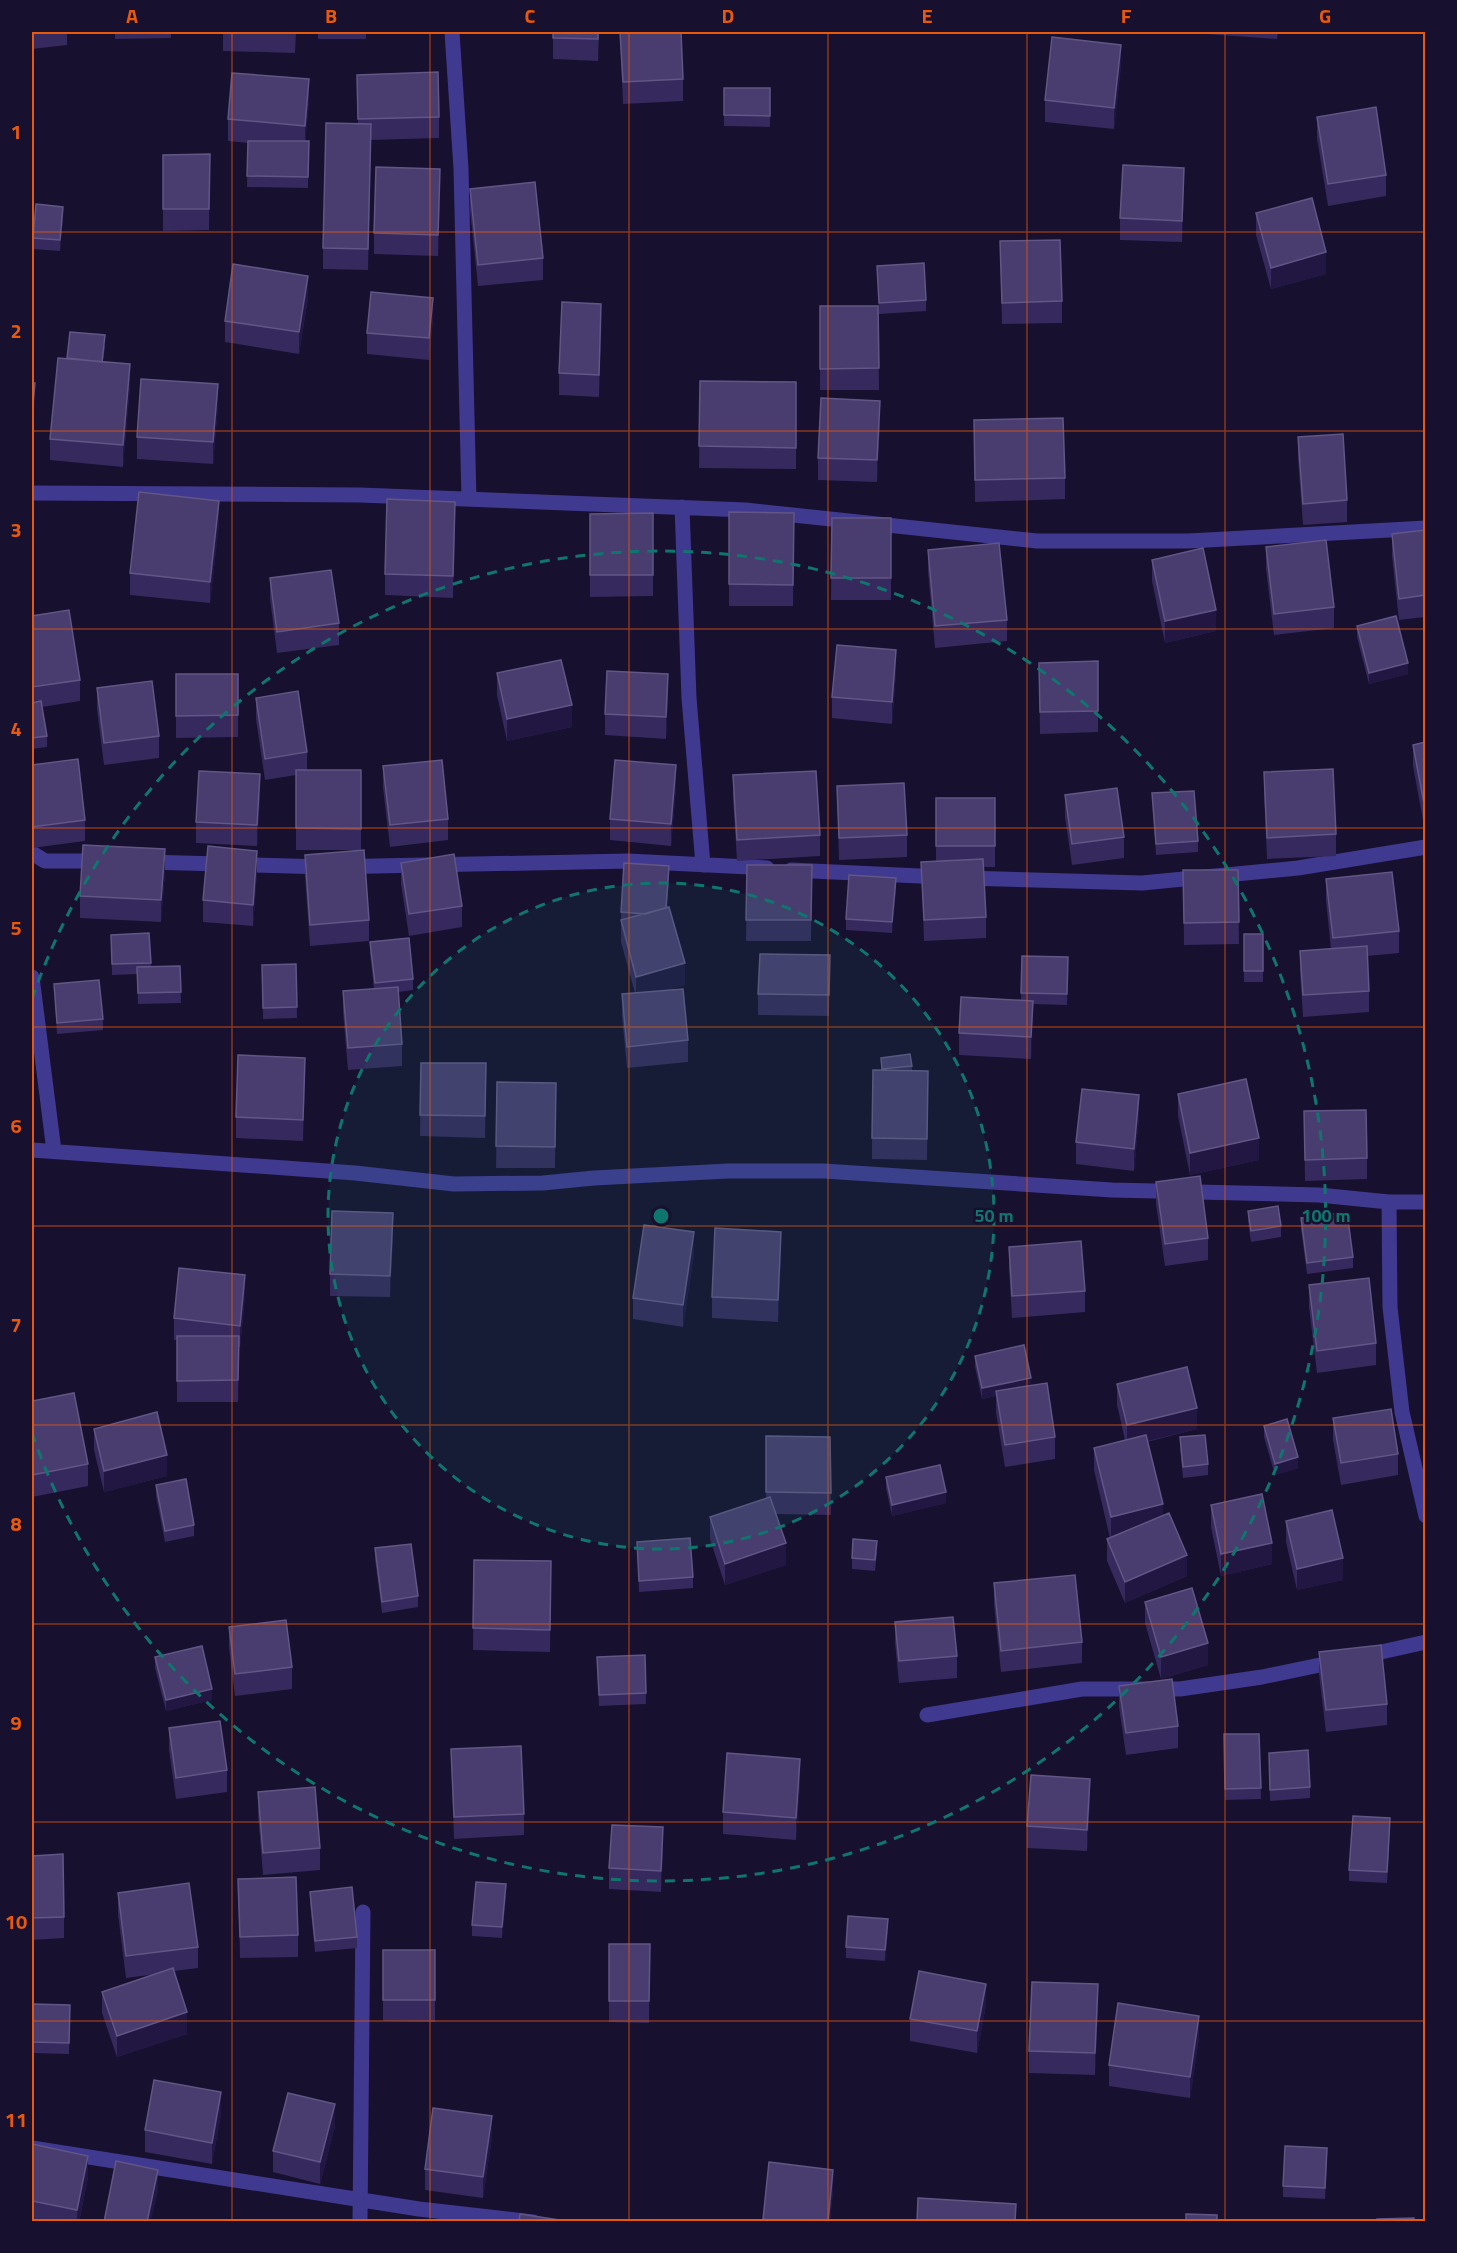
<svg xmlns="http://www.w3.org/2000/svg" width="1457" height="2253" font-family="'Titillium Web',sans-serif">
<rect width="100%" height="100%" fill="#17102f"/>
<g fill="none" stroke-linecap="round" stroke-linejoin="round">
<path stroke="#403990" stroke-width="15" d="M452 32 461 169 469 499
M32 493 360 495 746 510 1037 541H1188L1426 528
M682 507 689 698 703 865
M32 853 45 861H101
M146 862 326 867 628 861 767 868
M791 870 941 877
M965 878 1142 883 1298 868 1426 847
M32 977 54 1151
M32 1150 355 1173 454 1184 543 1183 594 1178 728 1171H824L1112 1190 1319 1195 1389 1202H1426
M1389 1202 1390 1307 1402 1412 1426 1516
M1363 1656 1426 1642
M927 1715 1082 1689H1180L1262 1677 1339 1661
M32 2148 419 2209 533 2222
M360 2222 363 1912"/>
</g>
<path fill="#36295d" d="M32 32H67V45L32 49Z
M115 32H171V38L115 39Z
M223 32H296L295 53 223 51Z
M318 32H366V39H318Z
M553 32H599L598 61 553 59Z
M620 32H681L683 79V101L623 104Z
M1193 32H1278L1277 39 1193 33Z
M1121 66 1114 129 1045 122V100Z
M357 75 439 117V138L371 140 368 270 323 269V248L358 123Z
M724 88H770V127L724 126Z
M309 101 305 141H309L308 188 247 187 248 143 228 141V119Z
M1317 117 1386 175V196L1328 206 1317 138Z
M210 154 209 230 163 231V155Z
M470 189 543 258V280L478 286 470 210Z
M440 190 438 256 374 254V233Z
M1184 190 1182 242 1120 240V218Z
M1256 213 1326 274 1271 289 1256 235Z
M63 218 60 251 33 249V238Z
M1000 241 1062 301V323L1002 324Z
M877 266 926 300V311L879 314Z
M308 298 299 354 225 342V321Z
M820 306H878L879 390H820Z
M433 319 429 360 367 354V333Z
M601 325 599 397 559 395V373Z
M105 346 103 362 130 386 123 467 50 460V439L67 358Z
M700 381 796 382V469L699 468Z
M218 406 213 464 137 459V437Z
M974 420 1065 478V499L975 502Z
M880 422 877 482 818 480V458Z
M1298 437 1347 500V522L1303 525 1298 459Z
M729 512 794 513 793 606H729Z
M653 513V596L590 597V514Z
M832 518H891V600H831Z
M219 523 210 603 130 595V573Z
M455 523 453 598 385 595V574Z
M1425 530V617L1399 620 1392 556V534Z
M1266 547 1334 607V628L1274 635 1266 569Z
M928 550 1007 620V641L935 648 928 571Z
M1152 560 1216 631 1165 643 1152 581Z
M270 578 339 623V645L277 653 270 599Z
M32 616 80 680V701L42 707 47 736V747L32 749Z
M1357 626 1408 674 1369 684 1357 637Z
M1098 661V732L1040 734 1039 663Z
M896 672 892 724 832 718V697Z
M497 673 572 727 507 741 497 695Z
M176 674H238V737L176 738Z
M97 688 159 736V758L104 765 97 709Z
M668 695 666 739 605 735V714Z
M256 698 307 752V770H361V850L369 920V941L310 946 305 877V855L360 850H296V775L265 780 256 719Z
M1425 742V831L1413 766V745Z
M32 765 85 820V841L32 848Z
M383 766 448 819V840L390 847 383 788Z
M1264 772 1336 834V856L1267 859 1264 794Z
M733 775 820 835V856L737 861 733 797Z
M837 786 907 835V857L839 860Z
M676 787 671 846 610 840V819Z
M1152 793 1198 841V852L1156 855Z
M1065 795 1124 837V858L1072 865 1065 817Z
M260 796 257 846 196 843V822Z
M936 798H995V867H983L986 917V938L924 941 921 862 936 861Z
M401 863 462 906V927L409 936 401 884Z
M747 865H812L811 941H746Z
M1183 870H1238L1239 944 1184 945Z
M165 871 161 922 80 918V896Z
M257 872 253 926 203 922V900Z
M669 877 667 908 685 985 668 990 688 1040V1062L627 1068 622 1016V994L635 993 621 942V912Z
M1326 879 1399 931V953L1367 956 1369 991V1012L1303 1017 1300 972V951L1331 949 1326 901Z
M896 889 892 933 846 930V919Z
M149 933 151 966H180L181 1003 138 1004 137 974 112 975 111 935Z
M1244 934H1263V982H1244Z
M370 942 413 979V990L398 992 402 1044V1066L348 1070 343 1012V991L374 989 370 953Z
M830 955 829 1016 758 1015V994Z
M1022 956 1068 957 1067 1005 1033 1004 1031 1059 959 1055V1033L1021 1000Z
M296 964 297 1018 263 1019 262 965Z
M54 984 103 1019V1030L57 1034Z
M881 1058 912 1066V1071L928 1092 927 1160 872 1159V1138L881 1070Z
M421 1063H486L485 1138 420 1136Z
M305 1079 303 1141 236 1138V1117Z
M497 1082 556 1083 555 1168H496Z
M1178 1094 1259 1160 1190 1175 1178 1116Z
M1304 1111 1367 1158V1179L1305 1181Z
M1139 1117 1134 1171 1076 1164V1142Z
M1156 1182 1208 1238V1260L1165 1266 1156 1204Z
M1248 1211 1281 1226V1237L1251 1242 1248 1222Z
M1301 1218 1353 1257V1268L1307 1274 1301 1229Z
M393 1235 390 1297 330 1296V1274Z
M1009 1247 1085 1291V1312L1012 1318 1009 1269Z
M781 1253 778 1322 712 1318V1297Z
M694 1254 683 1327 633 1319V1298Z
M1309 1285 1376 1343V1365L1317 1373 1309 1307Z
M245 1297 240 1347H239L238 1402H177V1340H174V1318Z
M975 1356 1031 1386 1055 1437V1459L1005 1467 996 1413V1396L982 1399 975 1367Z
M1117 1384 1197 1429 1147 1442 1163 1515 1187 1576 1125 1603 1107 1561V1539L1110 1538 1094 1470V1448L1125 1440 1117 1405Z
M32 1401 88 1464V1486L32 1497Z
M1333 1418 1398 1454V1475L1341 1485 1333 1440Z
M1264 1426 1298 1468 1275 1475 1264 1437Z
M94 1429 167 1476 104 1492 94 1450Z
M766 1436 830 1437 831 1515 776 1514 786 1565 725 1585 710 1539V1517L766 1499Z
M1180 1437 1208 1464V1475L1183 1478 1180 1448Z
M886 1477 946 1503 892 1516 886 1488Z
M156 1485 194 1525V1536L165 1542 156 1496Z
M1211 1505 1272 1564 1221 1576 1211 1527Z
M1286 1521 1343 1580 1297 1590 1286 1542Z
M637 1542 693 1577V1588L639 1592Z
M375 1548 418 1596V1607L382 1613 375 1559Z
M877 1552 875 1571 852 1569V1558Z
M474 1560 551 1561 550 1652 473 1650Z
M994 1583 1082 1642V1663L1001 1672 994 1605Z
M1145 1602 1208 1665 1161 1679 1145 1623Z
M895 1622 957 1656V1678L899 1683 895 1643Z
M229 1627 292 1667V1689L235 1696 229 1648Z
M1319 1652 1387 1704V1725L1326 1732 1319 1674Z
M645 1655 646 1704 599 1706 597 1657Z
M155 1657 212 1700 166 1711 155 1668Z
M1119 1686 1178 1726V1748L1126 1755 1119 1707Z
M169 1728 227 1770V1792L176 1799 169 1750Z
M1224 1734H1259L1261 1799 1225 1800Z
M451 1749 524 1814V1835L454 1839Z
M1269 1753 1310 1787V1798L1270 1801Z
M800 1781 796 1840 723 1834V1812Z
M258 1792 320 1848V1870L263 1875 258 1814Z
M1090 1801 1087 1851 1027 1848V1826Z
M1390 1829 1387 1883 1349 1881V1870Z
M663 1849 661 1892 609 1889V1868Z
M32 1856 64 1917V1938L32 1940Z
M238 1879 298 1935V1957L240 1958Z
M310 1892 357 1937V1948L315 1952 310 1903Z
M118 1893 198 1947V1968L174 1971 187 2034 117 2057 102 2013V1992L157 1974 126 1978 118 1914Z
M506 1895 502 1938 472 1936V1925Z
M888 1930 885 1961 846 1958V1947Z
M609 1944H650L649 2023 609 2022Z
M383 1950H435V2022L383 2021Z
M32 2004 70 2005 69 2054 32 2053Z
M986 2005 977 2053 910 2041V2019Z
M1098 2006 1095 2075 1029 2073V2051Z
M1199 2038 1190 2098 1109 2086V2065Z
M221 2114 212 2164 145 2152V2130Z
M335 2126 320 2184 273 2172V2151Z
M492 2137 483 2198 425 2190V2169Z
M32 2144 88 2177 79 2222H32Z
M1327 2159 1325 2199 1283 2197V2186Z
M769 2162 833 2191 830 2222H763Z"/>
<path fill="#221743" d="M1121 45V66L1114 129V108Z
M309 79V101L305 147V126Z
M1184 168V190L1182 242V221Z
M440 169V190L438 256V235Z
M63 207V218L60 251V240Z
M1326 252V274L1271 289V268Z
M308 276V298L299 354V332Z
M433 298V319L429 360V338Z
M601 304V325L599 397V375Z
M130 364V386L123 467V445Z
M35 383V405L32 436V414Z
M218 384V406L213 464V442Z
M880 401V422L877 482V460Z
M219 501V523L210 603V582Z
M455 502V523L453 598V576Z
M1216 610V631L1165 643V621Z
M896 650V672L892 724V702Z
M1408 663V674L1369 684V673Z
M668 674V695L666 739V717Z
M572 705V727L507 741V719Z
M676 765V787L671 846V824Z
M260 774V796L257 846V825Z
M165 849V871L161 922V900Z
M257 851V872L253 926V905Z
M896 878V889L892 933V922Z
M685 963V985L636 999V977Z
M1033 1001V1023L1031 1059V1037Z
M305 1058V1079L303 1141V1120Z
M1139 1095V1117L1134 1171V1149Z
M1259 1138V1160L1190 1175V1153Z
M393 1213V1235L390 1297V1276Z
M694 1232V1254L683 1327V1305Z
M781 1232V1253L778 1322V1300Z
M245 1275V1297L240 1347V1326Z
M1031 1378V1389L996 1391V1396L982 1399V1388Z
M1197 1408V1429L1127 1446V1425Z
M167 1455V1476L104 1492V1471Z
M1298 1457V1468L1275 1475V1464Z
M946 1492V1503L892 1516V1505Z
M1163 1504V1526L1111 1538V1517Z
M786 1543V1565L725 1585V1564Z
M1272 1543V1564L1221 1576V1554Z
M1187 1555V1576L1125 1603V1582Z
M1343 1558V1580L1297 1590V1569Z
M1208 1643V1665L1161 1679V1657Z
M212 1689V1700L166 1711V1700Z
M800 1759V1781L796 1840V1818Z
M1090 1779V1801L1087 1851V1830Z
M663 1827V1849L661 1892V1871Z
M506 1884V1895L502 1938V1927Z
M888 1919V1930L885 1961V1950Z
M986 1984V2005L977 2053V2031Z
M1098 1984V2006L1095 2075V2053Z
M187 2012V2034L117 2057V2036Z
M1199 2016V2038L1190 2098V2077Z
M221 2092V2114L212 2164V2143Z
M335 2104V2126L320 2184V2162Z
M492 2116V2137L483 2198V2177Z
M88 2156V2177L79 2222H77V2210Z
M158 2170V2191L151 2222H147Z
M833 2170V2191L830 2222H828Z"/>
<path fill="#493c6f" stroke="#615685" stroke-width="1.5" d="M553 32H598V39L553 38Z
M620 32H681L683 79 623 82Z
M1052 37 1121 45 1114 108 1045 100Z
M438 72 439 117 358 119 357 75Z
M232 73 309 79 305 126 228 119Z
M724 88H770V116L724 115Z
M1376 107 1386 175 1328 184 1317 117Z
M326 123 371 124 368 249 323 248Z
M248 141H309L308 177 247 176Z
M210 154 209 209H163V155Z
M1123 165 1184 168 1182 221 1120 218Z
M376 167 440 169 438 235 374 233Z
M535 182 543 258 478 265 470 189Z
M1312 198 1326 252 1271 268 1256 213Z
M36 204 63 207 60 240 33 238Z
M1060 240 1062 301 1002 303 1000 241Z
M924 263 926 300 879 303 877 266Z
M233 264 308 276 299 332 225 321Z
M371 292 433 298 429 338 367 333Z
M562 302 601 304 599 375 559 373Z
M820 306H878L879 368 820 369Z
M70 332 105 335 102 362 67 358Z
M58 358 130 364 123 445 50 439Z
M141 379 218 384 213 442 137 437Z
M700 381 796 382V448L699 446Z
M32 383H35L32 414Z
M821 398 880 401 877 460 818 458Z
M1063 418 1065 478 975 480 974 420Z
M1343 434 1347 500 1303 504 1298 437Z
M139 492 219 501 210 582 130 573Z
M387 499 455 502 453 576 385 574Z
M729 512 794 513 793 585 729 584Z
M653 513V575H590V514Z
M832 518H891V578H831Z
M1425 530V595L1399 599 1392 534Z
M1326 540 1334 607 1274 614 1266 547Z
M999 543 1007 620 935 626 928 550Z
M1203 548 1216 610 1165 621 1152 560Z
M331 570 339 623 277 632 270 578Z
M69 610 80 680 32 687V616Z
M1396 616 1408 663 1369 673 1357 626Z
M837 645 896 650 892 702 832 697Z
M561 660 572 705 507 719 497 673Z
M1098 661V711L1040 712 1039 663Z
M607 671 668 674 666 717 605 714Z
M176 674H238V715L176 716Z
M152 681 159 736 104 743 97 688Z
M298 691 307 752 265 759 256 698Z
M41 701 47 736 32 738V703Z
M1425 742V809L1413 745Z
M78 759 85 820 32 827V765Z
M442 760 448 819 390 825 383 766Z
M615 760 676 765 671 824 610 819Z
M1333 769 1336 834 1267 838 1264 772Z
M296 770H361V829L296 828Z
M199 771 260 774 257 825 196 822Z
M816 771 820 835 737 840 733 775Z
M904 783 907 835 839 838 837 786Z
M1117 788 1124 837 1072 844 1065 795Z
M1194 791 1198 841 1156 844 1152 793Z
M936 798H995V846H936Z
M83 845 165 849 161 900 80 896Z
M208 846 257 851 253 905 203 900Z
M364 850 369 920 310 925 305 855Z
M454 854 462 906 409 914 401 863Z
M983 859 986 917 924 920 921 862Z
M624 863 669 866 666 908 645 914 621 912Z
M747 865H812L811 920H746Z
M1183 870H1238L1239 922 1184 923Z
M1392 872 1399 931 1333 938 1326 879Z
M849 875 896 878 892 922 846 919Z
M669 907 685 963 636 977 621 920Z
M149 933 151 963 112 964 111 935Z
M1244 934H1263V971H1244Z
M409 938 413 979 375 983 370 942Z
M1367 946 1369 991 1303 995 1300 951Z
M760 954 830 955 829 995 758 994Z
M1022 956 1068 957 1067 994 1021 993Z
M296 964 297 1007 263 1008 262 965Z
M180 966 181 992 138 993 137 967Z
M99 980 103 1019 57 1023 54 984Z
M398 987 402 1044 348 1048 343 991Z
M683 989 688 1040 627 1047 622 994Z
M961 997 1033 1001 1031 1037 959 1033Z
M910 1054 912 1066 882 1069 881 1058Z
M238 1055 305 1058 303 1120 236 1117Z
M421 1063H486L485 1116 420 1115Z
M873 1070 928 1071 927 1139 872 1138Z
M1246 1079 1259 1138 1190 1153 1178 1094Z
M497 1082 556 1083 555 1147 496 1146Z
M1082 1089 1139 1095 1134 1149 1076 1142Z
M1366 1110 1367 1158 1305 1160 1304 1111Z
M1200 1176 1208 1238 1165 1244 1156 1182Z
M1278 1206 1281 1226 1251 1231 1248 1211Z
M332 1211 393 1213 390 1276 330 1274Z
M1347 1212 1353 1257 1307 1263 1301 1218Z
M644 1225 694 1232 683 1305 633 1298Z
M715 1228 781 1232 778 1300 712 1297Z
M1081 1241 1085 1291 1012 1296 1009 1247Z
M179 1268 245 1275 240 1326 174 1318Z
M1369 1278 1376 1343 1317 1351 1309 1285Z
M177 1336H239L238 1380 177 1381Z
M1024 1345 1031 1378 982 1388 975 1356Z
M1187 1367 1197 1408 1127 1425 1117 1384Z
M1047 1383 1055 1437 1005 1445 996 1391Z
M74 1393 88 1464 32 1475V1401Z
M1391 1409 1398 1454 1341 1463 1333 1418Z
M157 1412 167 1455 104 1471 94 1429Z
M1287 1419 1298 1457 1275 1464 1264 1426Z
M1146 1435 1163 1504 1111 1517 1094 1448Z
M1205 1435 1208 1464 1183 1467 1180 1437Z
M766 1436 830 1437 831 1493 766 1492Z
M940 1465 946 1492 892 1505 886 1477Z
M186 1479 194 1525 165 1531 156 1485Z
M1262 1494 1272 1543 1221 1554 1211 1505Z
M770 1497 786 1543 725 1564 710 1517Z
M1332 1510 1343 1558 1297 1569 1286 1521Z
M1169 1513 1187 1555 1125 1582 1107 1539Z
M690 1538 693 1577 639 1581 637 1542Z
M853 1539 877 1541 875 1560 852 1558Z
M411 1544 418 1596 382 1602 375 1548Z
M474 1560 551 1561 550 1630 473 1628Z
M1075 1575 1082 1642 1001 1651 994 1583Z
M1192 1588 1208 1643 1161 1657 1145 1602Z
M953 1617 957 1656 899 1661 895 1622Z
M286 1620 292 1667 235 1674 229 1627Z
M1381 1645 1387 1704 1326 1710 1319 1652Z
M202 1646 212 1689 166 1700 155 1657Z
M645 1655 646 1693 599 1695 597 1657Z
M1172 1679 1178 1726 1126 1733 1119 1686Z
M220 1721 227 1770 176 1778 169 1728Z
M1224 1734H1259L1261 1788 1225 1789Z
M521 1746 524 1814 454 1817 451 1749Z
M1308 1750 1310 1787 1270 1790 1269 1753Z
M727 1753 800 1759 796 1818 723 1812Z
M1031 1775 1090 1779 1087 1830 1027 1826Z
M315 1787 320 1848 263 1853 258 1792Z
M1353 1816 1390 1818 1387 1872 1349 1870Z
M612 1825 663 1827 661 1871 609 1868Z
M63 1854 64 1917 32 1918V1856Z
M296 1877 298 1935 240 1937 238 1879Z
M476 1882 506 1884 502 1927 472 1925Z
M189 1883 198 1947 126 1956 118 1893Z
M352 1887 357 1937 315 1941 310 1892Z
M848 1916 888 1919 885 1950 846 1947Z
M609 1944H650L649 2001H609Z
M383 1950H435V2000H383Z
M173 1968 187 2012 117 2036 102 1992Z
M919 1971 986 1984 977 2031 910 2019Z
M1032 1982 1098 1984 1095 2053 1029 2051Z
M1118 2003 1199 2016 1190 2077 1109 2065Z
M32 2004 70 2005 69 2043 32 2042Z
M154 2080 221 2092 212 2143 145 2130Z
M288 2093 335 2104 320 2162 273 2151Z
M433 2108 492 2116 483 2177 425 2169Z
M32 2144 88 2156 77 2210 32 2201Z
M1285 2146 1327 2148 1325 2188 1283 2186Z
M116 2161 158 2170 147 2222H104Z
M769 2162 833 2170 828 2222H783L763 2219Z
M918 2198 1016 2204 1015 2222H917Z
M520 2214 573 2222H519Z
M1186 2214 1217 2215V2222H1186Z
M1414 2218V2222H1377V2219Z"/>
<path fill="none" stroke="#e8590c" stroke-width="1.5" stroke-opacity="0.55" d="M232 32V2222M430 32V2222M629 32V2222M828 32V2222M1027 32V2222M1225 32V2222M32 232H1426M32 431H1426M32 629H1426M32 828H1426M32 1027H1426M32 1226H1426M32 1425H1426M32 1624H1426M32 1822H1426M32 2021H1426"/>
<circle cx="661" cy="1216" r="333" fill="#0f766e" fill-opacity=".12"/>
<g fill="none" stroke="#0f766e" stroke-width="3" stroke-dasharray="10 8">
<circle cx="661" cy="1216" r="333"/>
<path d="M32 999A665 665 0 1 1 32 1433"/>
</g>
<circle cx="661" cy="1216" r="9" fill="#0f766e" stroke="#17102f" stroke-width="3"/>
<g font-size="18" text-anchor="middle" font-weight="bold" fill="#0f766e" stroke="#17102f" stroke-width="5" stroke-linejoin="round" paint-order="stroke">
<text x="994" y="1222">50 m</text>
<text x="1326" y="1222">100 m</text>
</g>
<rect width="1457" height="2253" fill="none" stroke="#17102f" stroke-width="66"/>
<rect x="33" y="33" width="1391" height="2187" fill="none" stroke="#e8590c" stroke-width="2"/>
<g font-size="20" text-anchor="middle" font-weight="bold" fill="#e8590c">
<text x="132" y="23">A</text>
<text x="331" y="23">B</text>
<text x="530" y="23">C</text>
<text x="728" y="23">D</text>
<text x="927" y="23">E</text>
<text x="1126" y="23">F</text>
<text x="1325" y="23">G</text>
<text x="16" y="139">1</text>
<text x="16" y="338">2</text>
<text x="16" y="537">3</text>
<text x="16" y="736">4</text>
<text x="16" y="935">5</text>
<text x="16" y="1133">6</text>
<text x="16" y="1332">7</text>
<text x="16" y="1531">8</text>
<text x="16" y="1730">9</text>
<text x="16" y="1929">10</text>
<text x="16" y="2127">11</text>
</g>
</svg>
